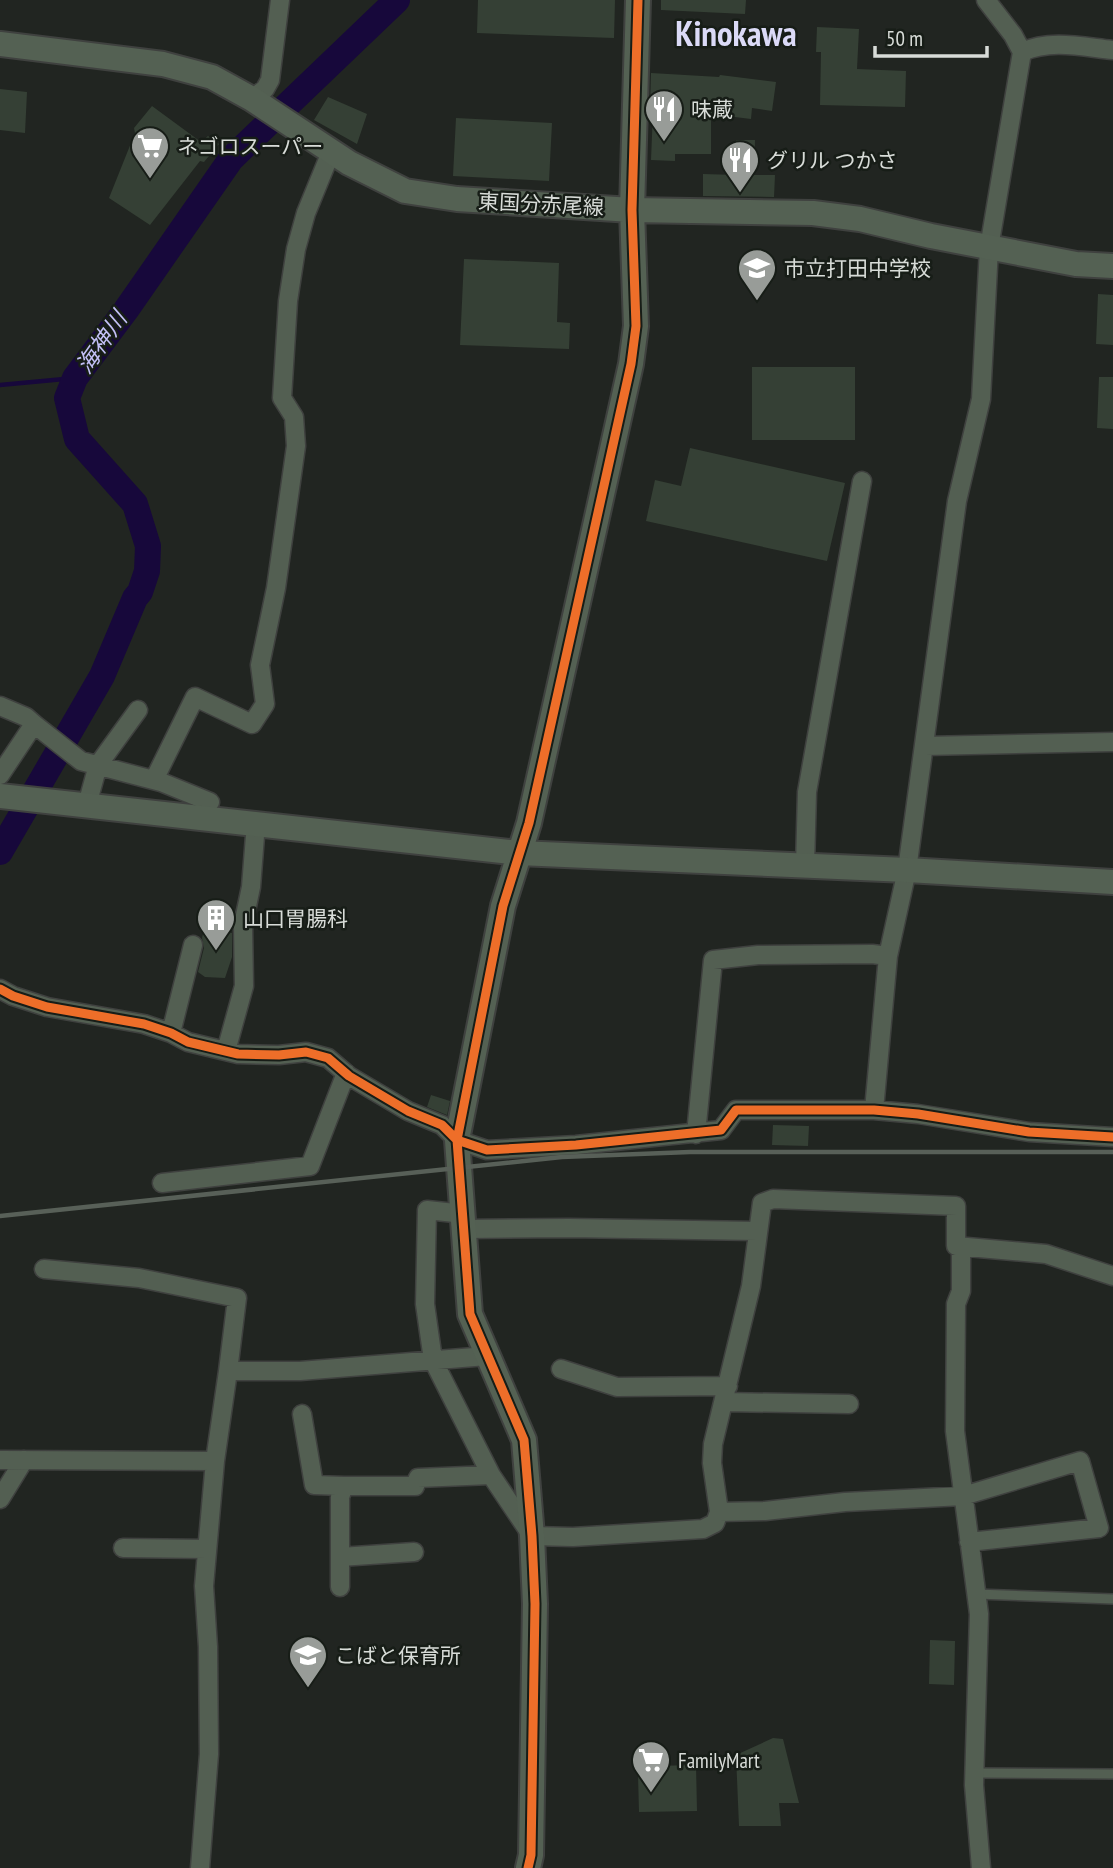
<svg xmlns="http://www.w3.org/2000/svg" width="1113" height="1868" font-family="'PT Sans Narrow','Noto Sans JP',sans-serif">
<rect width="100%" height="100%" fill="#212521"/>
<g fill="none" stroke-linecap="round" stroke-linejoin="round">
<path stroke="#17083b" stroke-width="4.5" d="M0 385 75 378"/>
<path stroke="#17083b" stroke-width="26" d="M0 852 102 676 135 598 140 592 147 571 148 546 135 504 77 439 67 398 75 378 126 310 231 159 397 0"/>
</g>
<path fill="#354035" d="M478 0H615L614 38 477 33Z
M661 0H746L745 14 661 10Z
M817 27 859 29 857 69 906 71 905 107 820 105 821 52H816Z
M651 73 719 77 720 75 776 82 772 111 752 108 751 119 711 114V154H675V161L651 160 653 111H650Z
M0 89 27 92 25 133 0 130Z
M328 97 367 114 357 144 314 120Z
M152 106 201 142 208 136 219 144 204 162 200 161 150 225 109 198 135 133 134 128Z
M456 118 552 123 549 181 453 176Z
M736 140H755L754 175H775L774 197 703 196V174L735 175Z
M464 259 559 263 557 322 570 323 569 349 460 345Z
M1098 294 1113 295V345L1096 344Z
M752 367H855V440H752Z
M1099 377H1113V429L1097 428Z
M690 448 845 483 827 561 646 521 655 480 681 486Z
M205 926 232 933V957L225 978 205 977 198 972 204 948 202 938Z
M431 1095 450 1101 447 1115 427 1107Z
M773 1125 809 1126 808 1146 772 1145Z
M930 1640 955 1641 954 1685 929 1684Z
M773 1738 783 1739 799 1803H779L781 1826H739L736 1755Z
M696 1765 697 1811 639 1812 638 1774 655 1773 654 1766Z"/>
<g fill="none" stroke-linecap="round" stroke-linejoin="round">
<defs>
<path id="lane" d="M976 1594 1113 1599
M975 1773 1113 1774"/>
<path id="street" d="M1022 52C1051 39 1083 47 1113 50
M252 99 265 89 270 80 280 0
M0 706 26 717 34 724
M925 746 1113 742
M0 775 34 724 81 761 161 782 210 802
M154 780 195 697 252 724 265 704 260 665 276 588 296 446 294 417 282 398 288 301 296 249 306 213 331 152
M87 805 98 765 138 710
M805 866 807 792 862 481
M0 989 13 996 47 1007 144 1024 171 1033 188 1042 238 1054 279 1055 306 1052 328 1058 349 1076 408 1111 442 1125 457 1140 487 1150 576 1145 721 1130 736 1110H874L918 1114 1029 1132 1113 1137
M171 1033 193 945
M226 1051 244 986 243 925 251 887 256 823
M874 1110 888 956 907 870 957 501 981 399 989 248 1022 52 1013 35 986 0
M696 1134 713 960 758 955 872 954 888 956
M162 1183 310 1166 346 1073
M464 1214 427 1210 425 1304 433 1360 491 1475
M465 1229 569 1228 757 1231
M961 1246V1291L956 1304 955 1431 979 1614 974 1785 981 1868
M44 1269 139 1278 237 1298 228 1371
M561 1369 617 1387 728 1386
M724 1402 849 1404
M302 1414 314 1485 344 1486
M0 1460 215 1461
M0 1499 24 1460
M719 1512 765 1511 845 1502 963 1496 1080 1461 1099 1528 969 1542
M123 1548 207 1549
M340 1557 414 1552
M340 1587V1497L344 1486H415L418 1478 491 1475 532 1536 573 1537 703 1529 715 1523 719 1512 712 1463 713 1444 751 1286 762 1203 773 1199 956 1206V1246L1046 1254 1113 1276
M200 1868 209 1754 208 1647 204 1586 215 1461 228 1371H300L487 1356"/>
<path id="secondary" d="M0 44 163 64 212 77 252 99 349 163 405 191 457 199 632 210 813 213 860 219 931 236 1076 264 1113 266
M0 796 519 853 907 870 1113 882
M528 1868 531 1855 535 1604 532 1536 524 1440 470 1314 457 1140 503 906 529 823 631 364 636 326 632 210 638 0"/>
</defs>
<use href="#lane" stroke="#3f413f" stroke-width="12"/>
<use href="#street" stroke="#3f413f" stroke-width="21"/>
<use href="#secondary" stroke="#3f413f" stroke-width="28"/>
<use href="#lane" stroke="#535f52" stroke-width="9"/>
<use href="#street" stroke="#535f52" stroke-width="18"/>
<use href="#secondary" stroke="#546153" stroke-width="24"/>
<path stroke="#586058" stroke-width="4.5" d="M0 1216 562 1157 690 1152H1113"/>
<defs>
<path id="cycleway" d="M0 989 13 996 47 1007 144 1024 171 1033 188 1042 238 1054 279 1055 306 1052 328 1058 349 1076 408 1111 442 1125 457 1140 487 1150 576 1145 721 1130 736 1110H874L918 1114 1029 1132 1113 1137
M528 1868 531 1855 535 1604 532 1536 524 1440 470 1314 457 1140 503 906 529 823 631 364 636 326 632 210 638 0"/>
</defs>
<use href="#cycleway" stroke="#171d17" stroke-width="13"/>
<use href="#cycleway" stroke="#ee6e29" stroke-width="9"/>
</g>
<defs>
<symbol id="restaurant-pin" viewBox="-11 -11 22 30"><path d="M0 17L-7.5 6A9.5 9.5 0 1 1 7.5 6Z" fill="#989c98" stroke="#171d17"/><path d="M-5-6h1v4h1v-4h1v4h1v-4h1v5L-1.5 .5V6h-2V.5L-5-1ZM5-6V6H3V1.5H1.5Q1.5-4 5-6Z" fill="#fff"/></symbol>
<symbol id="supermarket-pin" viewBox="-11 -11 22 30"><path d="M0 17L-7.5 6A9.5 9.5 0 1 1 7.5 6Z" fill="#989c98" stroke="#171d17"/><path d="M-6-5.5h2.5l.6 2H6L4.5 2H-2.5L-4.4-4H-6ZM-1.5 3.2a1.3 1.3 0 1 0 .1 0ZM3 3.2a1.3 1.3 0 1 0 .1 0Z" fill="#fff"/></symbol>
<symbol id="school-pin" viewBox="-11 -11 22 30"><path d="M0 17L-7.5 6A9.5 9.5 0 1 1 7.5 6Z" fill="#989c98" stroke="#171d17"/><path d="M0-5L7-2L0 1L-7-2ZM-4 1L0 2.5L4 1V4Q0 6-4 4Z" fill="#fff"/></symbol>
<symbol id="building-pin" viewBox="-11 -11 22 30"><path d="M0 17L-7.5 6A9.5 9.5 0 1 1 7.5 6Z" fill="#989c98" stroke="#171d17"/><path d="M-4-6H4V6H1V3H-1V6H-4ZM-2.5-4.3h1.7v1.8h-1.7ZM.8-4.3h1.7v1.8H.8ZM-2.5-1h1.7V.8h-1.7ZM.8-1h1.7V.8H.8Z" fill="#fff"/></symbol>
</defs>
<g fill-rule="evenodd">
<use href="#restaurant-pin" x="642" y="87" width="44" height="60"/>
<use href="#supermarket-pin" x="128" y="124" width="44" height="60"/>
<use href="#restaurant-pin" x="718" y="138" width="44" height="60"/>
<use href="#school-pin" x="735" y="246" width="44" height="60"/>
<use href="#building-pin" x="194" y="896" width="44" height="60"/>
<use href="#school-pin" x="286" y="1633" width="44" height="60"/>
<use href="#supermarket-pin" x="629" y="1738" width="44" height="60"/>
</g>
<g text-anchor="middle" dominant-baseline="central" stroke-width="5" stroke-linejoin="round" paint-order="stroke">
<g font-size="21" fill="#d8dcd8" stroke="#171d17" text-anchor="start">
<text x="691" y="109">味蔵</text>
<text x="177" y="146">ネゴロスーパー</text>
<text x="767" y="160">グリル つかさ</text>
<text x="784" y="268">市立打田中学校</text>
<text x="243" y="918">山口胃腸科</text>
<text x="335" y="1655">こばと保育所</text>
<text x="678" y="1760">FamilyMart</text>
</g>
<g font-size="21" fill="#d8dcd8" stroke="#171d17">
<text transform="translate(541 204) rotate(3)">東国分赤尾線</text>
</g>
<g font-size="23" font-style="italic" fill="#c3c0f7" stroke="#171d17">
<text transform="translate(101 342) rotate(-55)">海神川</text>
</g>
<g font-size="35" font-weight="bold" fill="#dbdaf7" stroke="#171d17">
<text x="736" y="33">Kinokawa</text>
</g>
</g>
<path d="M875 46v10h112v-10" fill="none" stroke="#d8dcd8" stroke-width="3.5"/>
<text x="886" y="46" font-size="21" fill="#d8dcd8" stroke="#171d17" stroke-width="5" paint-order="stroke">50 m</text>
</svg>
